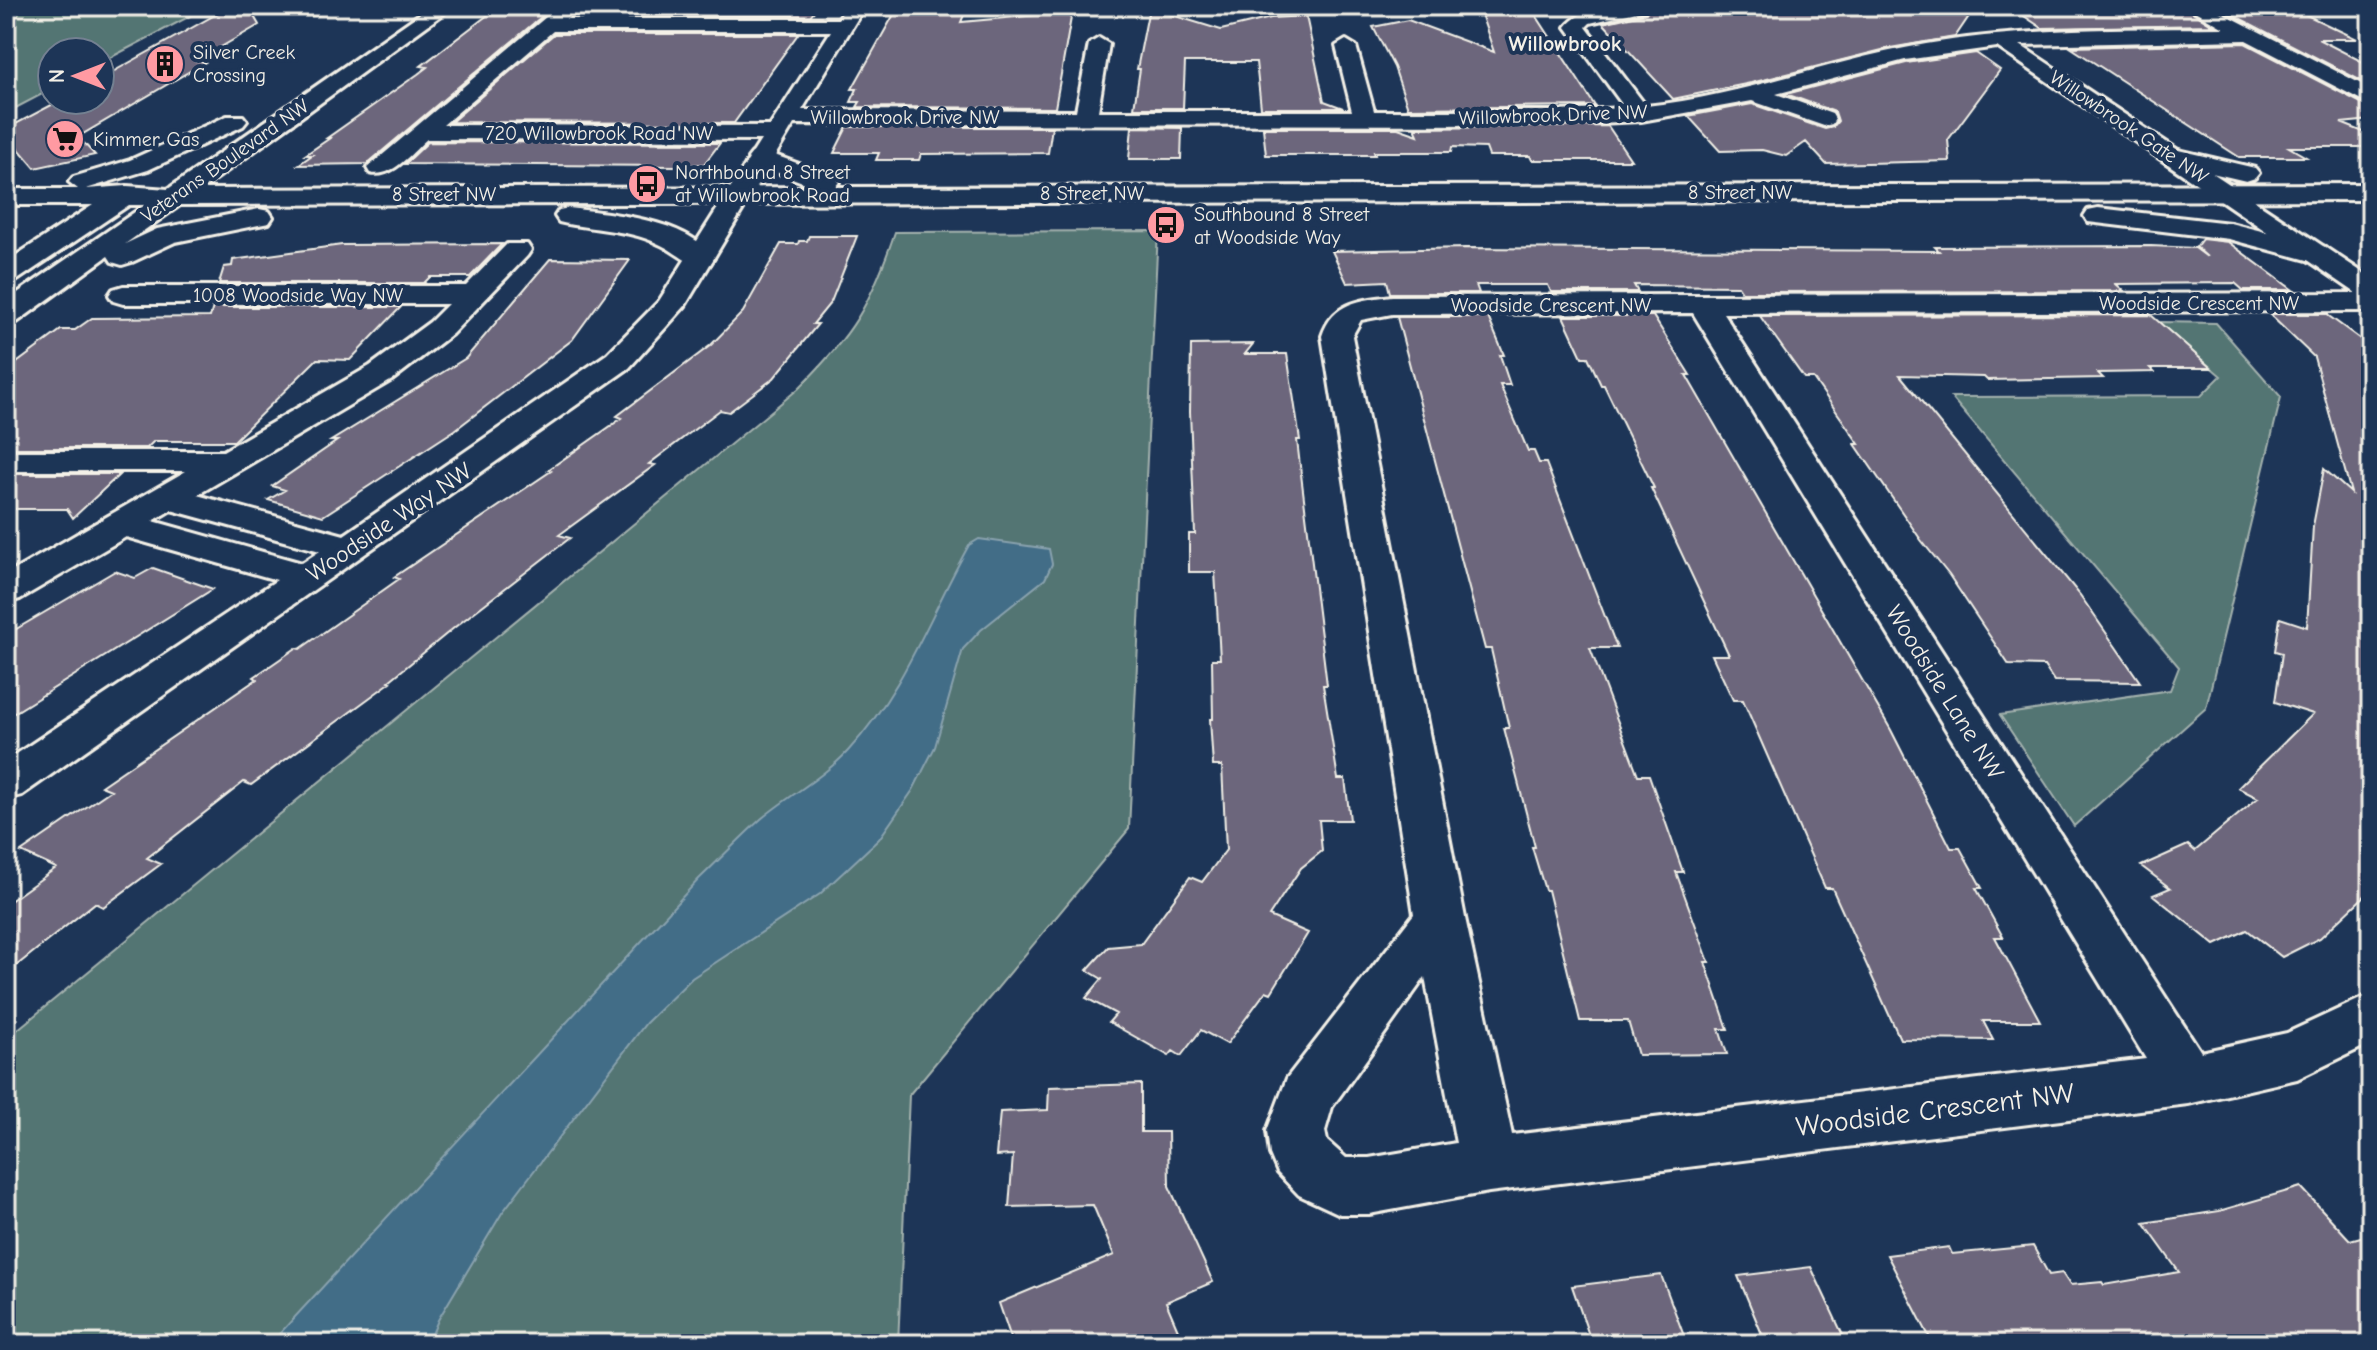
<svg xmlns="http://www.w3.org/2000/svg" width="2377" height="1350" font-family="'Comic Neue',sans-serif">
<rect width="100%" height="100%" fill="#1d3557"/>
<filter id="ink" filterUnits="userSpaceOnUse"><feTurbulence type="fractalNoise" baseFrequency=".0125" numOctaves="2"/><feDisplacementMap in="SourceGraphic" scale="16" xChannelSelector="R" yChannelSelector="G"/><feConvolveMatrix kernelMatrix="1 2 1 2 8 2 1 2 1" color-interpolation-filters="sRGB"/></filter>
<g filter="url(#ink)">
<path fill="#537473" stroke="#a4b2ae" stroke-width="2" d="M6 6H354L315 16 192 15 100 63V52H52V89L6 113Z
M1158 231 1129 829 909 1095 898 1344H6V1039L798 389C853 334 870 306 895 232Z
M2158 322 2216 323 2281 397 2206 708 2074 826 2000 715 2170 690 2179 667 1951 397 2201 396 2221 376Z"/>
<path fill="#426d87" stroke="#89a2ae" stroke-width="2" d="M979 539 1049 549 1052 564 1045 579 981 630 963 649 935 747 913 790 879 839 820 894 692 978 646 1023 502 1213 438 1320 428 1344H270L699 879C720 859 740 838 761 819 789 795 822 779 848 751 906 687 928 618 969 545Z"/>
<path fill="#6c667b" stroke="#f4f1e8" stroke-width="2" d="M231 6H248L259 25 197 61H207L78 137 95 155 35 168 6 134V129L61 100H100V79Z
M503 6H554L367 164 298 165 312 155H305L330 138H327L418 74 427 67 421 66 493 11Z
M581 6H818L810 16H573Z
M1493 6H1530L1595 106 1408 108 1394 67 1373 27 1408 20 1494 52 1480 11 1493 12Z
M1650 6H1976L1955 37 1890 48 1751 83 1673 99 1603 23 1646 13Z
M2009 6H2183L2213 25 2042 28Z
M2216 6 2290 7 2357 39H2318L2371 66V86Z
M898 7 966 10 961 22 1072 12 1055 108 857 107 860 102H851L857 89H852Z
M1149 8 1221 30 1271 18 1306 16 1324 101 1343 108H1261L1256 62H1185L1183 108H1134L1140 69H1137Z
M554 34H798L734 123 451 122Z
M2245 43 2371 108V120L2341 123 2371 135V147H2289L2306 157H2239L2070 47Z
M1976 53 2000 70 1948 140 1950 161 1826 164 1806 142 1786 156 1762 150 1720 151 1688 116 1752 104 1825 129 1833 127 1838 121 1835 112 1786 94 1906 63Z
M1608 126 1631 160H1532L1530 156H1489L1486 148 1452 147 1451 152H1374L1375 155H1266L1263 128H1398L1418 135 1415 128Z
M847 127H1052L1048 153 921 154 919 160H876L879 153H834Z
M1132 127 1182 128 1181 159H1129Z
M428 142 720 143 704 164 676 166 405 164Z
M809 236H857L831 302 813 324H818L774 378 729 412 720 410 649 464 655 465 559 535 570 538 455 627 389 681 391 682 251 785 244 782 147 858 161 864 103 907 95 903 6 974V904L56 868 21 852 111 790 101 786 257 679 254 677 296 648 300 649 399 579 394 577 551 471 548 470 622 418 617 416 711 345 743 312 781 244H798L799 241H807Z
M2202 239 2228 242 2293 290H2243L2235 283 2116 284 2124 291 1742 292 1738 286 1634 285 1638 292H1551L1548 285H1476L1479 293H1390L1387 281 1347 283 1332 251 1466 248 1939 251 1935 247 2151 246 2195 248 2207 257 2196 247Z
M502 244 470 277H430L424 283H219L224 267 232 266 233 260 342 245Z
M550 259 630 260 572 340 455 430 323 516 268 500 285 490 272 486 337 441H331L466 358Z
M213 307H401L350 360 317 359 234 441H154L147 448H6V371L61 330H75L92 318 210 317Z
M2269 314H2326L2371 347V890L2320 938 2282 957 2247 930 2215 945 2153 895 2170 888 2141 866 2188 845 2195 851 2258 798 2238 788 2313 714 2275 702 2282 653 2275 651 2280 618 2307 627 2313 526 2324 469 2351 493 2314 357Z
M2151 315 2211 368H2150L2154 372 2098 373 2103 378 1987 380 1984 377 1900 375 2080 595 2140 682 2054 681 2044 666 2009 665 1949 575 1921 540 1855 444H1859L1813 378H1804L1760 316Z
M1563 316H1653L1690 375H1686L1891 730 1951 848H1960L1982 888H1976L2003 937H1995L2040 1021H1983L1993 1040 1900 1039 1832 888H1825L1743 700H1733L1712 655H1729L1651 488H1654L1604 385H1601L1588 357H1582Z
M1397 317H1488L1504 355H1500L1510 385H1500L1528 451H1534L1539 463H1546L1617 648H1590L1638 775H1649L1683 872H1676L1709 962H1705L1728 1029H1719L1727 1054 1638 1055 1628 1021H1580L1548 890H1545L1532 847H1535L1504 728H1509L1491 649H1485Z
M1253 344 1245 354H1287L1300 440H1297L1300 466 1327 685H1323L1338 779H1345L1350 820H1319L1322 851 1301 868 1269 916 1308 933 1271 993 1266 991 1227 1044 1201 1030 1181 1056 1173 1051 1169 1056 1109 1022 1116 1014 1086 998 1102 979 1087 970 1108 947 1141 944 1190 877 1202 882 1226 850 1222 766H1213L1210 719H1213L1212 659H1220L1215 572H1189V534H1195L1190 412 1191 345Z
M6 474H120L73 518 67 509H6Z
M153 568 213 589 6 718V635L115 571 135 578Z
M1141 1084V1132H1168L1169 1186 1213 1282 1166 1302 1184 1344H1013L999 1303 1114 1255 1093 1205 1009 1207 1013 1155 996 1156 1000 1112 1048 1110 1049 1087Z
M2301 1187 2350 1240 2371 1234V1344H1933L1887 1255 1949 1247 1952 1254 2033 1246 2049 1275 2062 1273 2070 1285 2102 1282 2104 1285 2179 1272 2144 1223 2219 1211Z
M1811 1267 1847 1344H1766L1738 1276Z
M1661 1275 1687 1344H1592L1572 1286Z"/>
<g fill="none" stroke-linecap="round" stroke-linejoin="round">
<defs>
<path id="street" d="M559 6 578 7 566 19H838L847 6H865L802 110 1076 111 1089 44 1099 38 1109 44 1098 111H1352L1336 46 1346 40 1356 46 1374 111H1556L1625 108 1566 27C1584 4 1620 6 1647 6L1645 10 1590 23 1586 27 1646 106C1742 96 1831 60 1926 44 2024 27 2125 29 2224 28L2186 6H2209L2371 89V105L2246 40 2020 45 2371 278V311L1723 313 2201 1052 2287 1033 2371 994V1043L2297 1079 2188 1104 1489 1192 1369 1214H1340L1299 1195 1278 1173 1270 1154 1267 1131 1287 1078 1414 914 1322 336C1333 302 1360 300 1392 296L2356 293 1997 47 1905 60 1776 94 1832 114 1835 119 1832 124 1824 126 1752 101 1641 121 1556 125 794 124 685 306 629 368 22 795 6 799V761L277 580 126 537 20 599 6 603V575L186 471H6V451H223L370 366 430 322 448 304H123L113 301 109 295 113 289 123 286H466L507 244H527L531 250 527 256 452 334 392 380 197 495 344 535 607 354 659 301 761 140 427 139C412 152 392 179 370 173L367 168ZM553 31H831L770 126 443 125ZM1693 313 2146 1059 1512 1135 1465 918 1352 336 1361 320 1392 314ZM171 510 320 551 302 563 153 521ZM1425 977 1456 1143 1369 1158H1346L1327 1141 1325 1131 1332 1107Z"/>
<path id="secondary" d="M431 6H454L202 189 816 187 752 163 748 158 752 153 761 150 835 177 839 182 835 187 2371 184V200L180 205 125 244 157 229 259 209 269 211 273 217 269 223 175 242 132 262 122 265 112 262 108 256 17 322 6 324V301L145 205H129L16 281 6 284V262L93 205H6V189H78L69 182 73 177 130 160 227 116H243L247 121 243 126 148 170 86 189 127 186 168 189Z
M2174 149 2255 168 2259 173 2255 178 2246 181 2165 162 2161 157 2165 152Z
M569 208C612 214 688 219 714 258L710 264C689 269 678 252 659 244 628 229 593 230 559 222L555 216 559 210Z
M2098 208 2230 223 2325 247 2329 253 2325 259 2315 262 2229 239 2088 222 2084 216 2088 210Z"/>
</defs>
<use href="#street" stroke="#f4f1e8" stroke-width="6"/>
<use href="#secondary" stroke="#f4f1e8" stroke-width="6"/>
<use href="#street" fill="#1d3557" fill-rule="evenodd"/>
<use href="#secondary" fill="#1d3557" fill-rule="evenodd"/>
</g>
</g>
<defs>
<symbol id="building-disc" viewBox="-11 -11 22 22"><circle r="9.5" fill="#ff9aa2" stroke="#1d3557"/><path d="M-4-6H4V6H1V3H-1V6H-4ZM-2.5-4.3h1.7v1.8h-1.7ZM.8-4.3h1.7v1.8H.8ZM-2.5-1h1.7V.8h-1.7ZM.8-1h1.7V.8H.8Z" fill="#111"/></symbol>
<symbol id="supermarket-disc" viewBox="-11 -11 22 22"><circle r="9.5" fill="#ff9aa2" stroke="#1d3557"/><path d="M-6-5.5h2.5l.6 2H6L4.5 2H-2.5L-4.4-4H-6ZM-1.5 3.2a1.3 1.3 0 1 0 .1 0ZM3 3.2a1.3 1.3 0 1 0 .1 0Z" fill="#111"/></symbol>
<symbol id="bus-disc" viewBox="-11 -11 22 22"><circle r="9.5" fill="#ff9aa2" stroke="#1d3557"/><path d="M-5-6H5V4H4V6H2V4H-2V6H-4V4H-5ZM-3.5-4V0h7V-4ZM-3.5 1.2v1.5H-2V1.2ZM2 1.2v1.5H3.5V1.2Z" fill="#111"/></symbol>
</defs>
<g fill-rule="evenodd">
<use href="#building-disc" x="143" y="42" width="44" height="44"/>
<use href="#supermarket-disc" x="43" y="117" width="44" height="44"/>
<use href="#bus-disc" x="625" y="162" width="44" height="44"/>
<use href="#bus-disc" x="1144" y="203" width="44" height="44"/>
</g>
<g text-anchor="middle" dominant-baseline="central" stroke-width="8" stroke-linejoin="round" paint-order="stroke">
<g font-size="20" fill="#f4f1e8" stroke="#1d3557" text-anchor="start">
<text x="193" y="52">Silver Creek<tspan x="193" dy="23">Crossing</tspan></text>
<text x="93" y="139">Kimmer Gas</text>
<text x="675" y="172">Northbound 8 Street<tspan x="675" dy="23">at Willowbrook Road</tspan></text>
<text x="1194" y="214">Southbound 8 Street<tspan x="1194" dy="23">at Woodside Way</tspan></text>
</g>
<g font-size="20" fill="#f4f1e8" stroke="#1d3557">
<text transform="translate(1553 115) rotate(-2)">Willowbrook Drive NW</text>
<text x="905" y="117">Willowbrook Drive NW</text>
<text transform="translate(2129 127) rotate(34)">Willowbrook Gate NW</text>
<text x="599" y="133">720 Willowbrook Road NW</text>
<text transform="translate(225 161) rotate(-35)">Veterans Boulevard NW</text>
<text x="1740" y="192">8 Street NW</text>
<text x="1092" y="193">8 Street NW</text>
<text x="444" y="194">8 Street NW</text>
<text x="298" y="295">1008 Woodside Way NW</text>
<text x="2199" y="303">Woodside Crescent NW</text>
<text x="1551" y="305">Woodside Crescent NW</text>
</g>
<g font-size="22" font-weight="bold" fill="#f4f1e8" stroke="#1d3557">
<text x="1565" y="44">Willowbrook</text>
</g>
<g font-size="24" fill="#f4f1e8" stroke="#1d3557">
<text transform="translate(389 522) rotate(-34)">Woodside Way NW</text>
<text transform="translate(1945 692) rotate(58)">Woodside Lane NW</text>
</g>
<g font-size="28" fill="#f4f1e8" stroke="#1d3557">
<text transform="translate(1935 1110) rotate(-7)">Woodside Crescent NW</text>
</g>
</g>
<rect width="2377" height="1350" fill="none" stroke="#1d3557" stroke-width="32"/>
<rect x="16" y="16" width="2345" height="1318" fill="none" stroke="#f4f1e8" stroke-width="3" filter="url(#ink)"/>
<g transform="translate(76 76) rotate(270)"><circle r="38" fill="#1d3557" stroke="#738091" stroke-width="2"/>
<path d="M0-6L14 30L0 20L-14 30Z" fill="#ff9aa2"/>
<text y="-12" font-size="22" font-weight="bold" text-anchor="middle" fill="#f4f1e8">N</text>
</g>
</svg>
